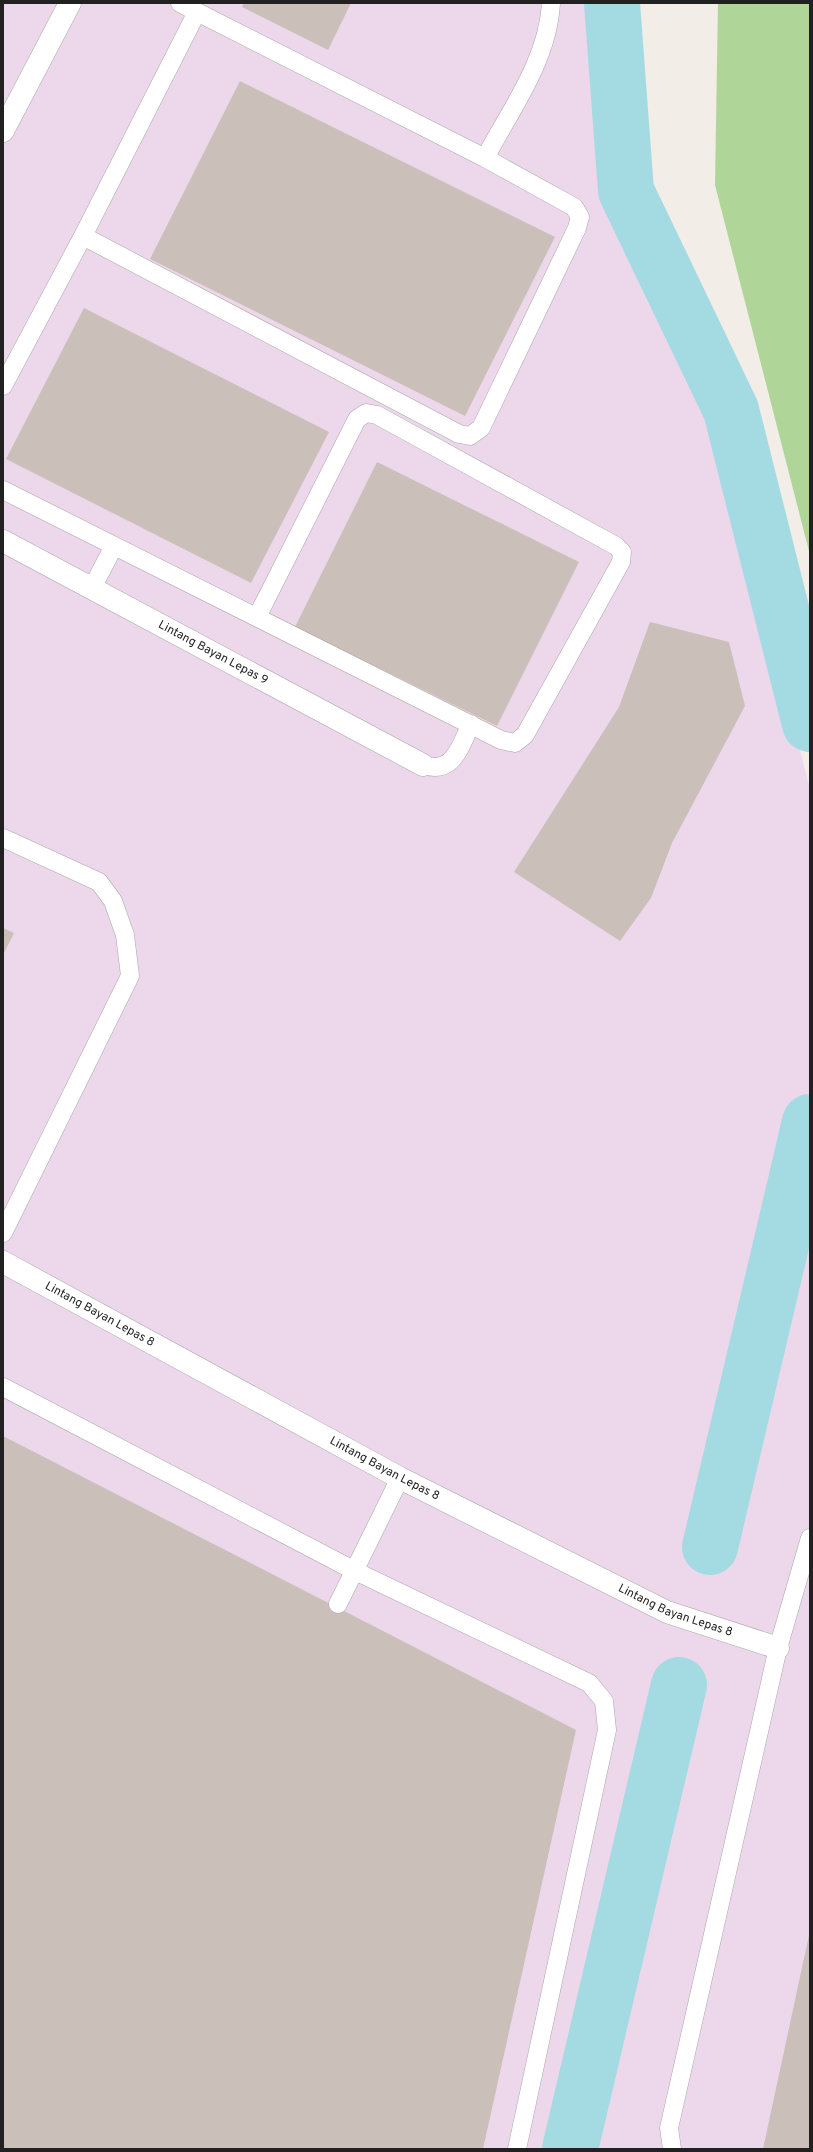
<svg xmlns="http://www.w3.org/2000/svg" width="813" height="2152" font-family="Overpass,sans-serif">
<rect width="100%" height="100%" fill="#f2ede7"/>
<path fill="#ecd8ea" d="M3 3H587L599 186 713 415 810 789V2149H3Z"/>
<path fill="#b0d598" d="M718 3H810V555L715 185Z"/>
<g fill="none" stroke-linecap="round" stroke-linejoin="round">
<path stroke="#a4dbe3" stroke-width="56" d="M612 3 626 191 731 410 810 724
M710 1547 810 1122
M570 2149 679 1685"/>
</g>
<path fill="#cbbfb9" d="M244 3H351L328 50 242 7Z
M240 81 555 237 465 416 150 259Z
M84 308 329 432 251 583 6 459Z
M377 462 579 562 497 726 295 627Z
M650 622 729 642 745 706 672 843 651 898 620 941 514 872 619 707Z
M3 928 14 933 3 955Z
M3 1436 576 1730 483 2149H3Z
M809 1935 810 2149H763Z"/>
<g fill="none" stroke-linecap="round" stroke-linejoin="round">
<defs>
<path id="service" d="M180 3 197 12
M485 158C511 109 548 60 551 3
M3 386 83 236 197 12 485 158 574 207 580 217 577 228 481 428 470 436 459 434 83 236
M3 490 501 740 515 743 525 735 621 562 622 552 616 546 377 415 366 413 357 419 257 617
M92 588 114 546
M423 765C454 775 460 746 471 724
M3 838 99 882 113 901 125 935 130 976 3 1233
M3 1387 355 1571 589 1683 604 1701 607 1730 517 2149
M338 1604 400 1478
M672 2149 669 2128 778 1648 810 1538"/>
<g id="minor">
<path d="M3 131 70 3"/>
<path id="s1" d="M3 541 423 765"/>
<path id="s2" d="M3 1262 400 1478 667 1612 778 1648"/>
</g>
</defs>
<use href="#service" stroke="#a8a8a8" stroke-width="19"/>
<use href="#minor" stroke="#a8a8a8" stroke-width="23"/>
<use href="#service" stroke="#fff" stroke-width="18"/>
<use href="#minor" stroke="#fff" stroke-width="22"/>
</g>
<g text-anchor="middle" dominant-baseline="central" stroke-width="3" stroke-linejoin="round" paint-order="stroke">
<g font-size="12" fill="#212121" stroke="#fff">
<text stroke="none"><textPath href="#s1" startOffset="238">Lintang Bayan Lepas 9</textPath></text>
<text stroke="none"><textPath href="#s2" startOffset="110">Lintang Bayan Lepas 8</textPath></text>
<text stroke="none"><textPath href="#s2" startOffset="434">Lintang Bayan Lepas 8</textPath></text>
<text stroke="none"><textPath href="#s2" startOffset="758">Lintang Bayan Lepas 8</textPath></text>
</g>
</g>
<rect width="813" height="2152" fill="none" stroke="#212121" stroke-width="8"/>
</svg>
